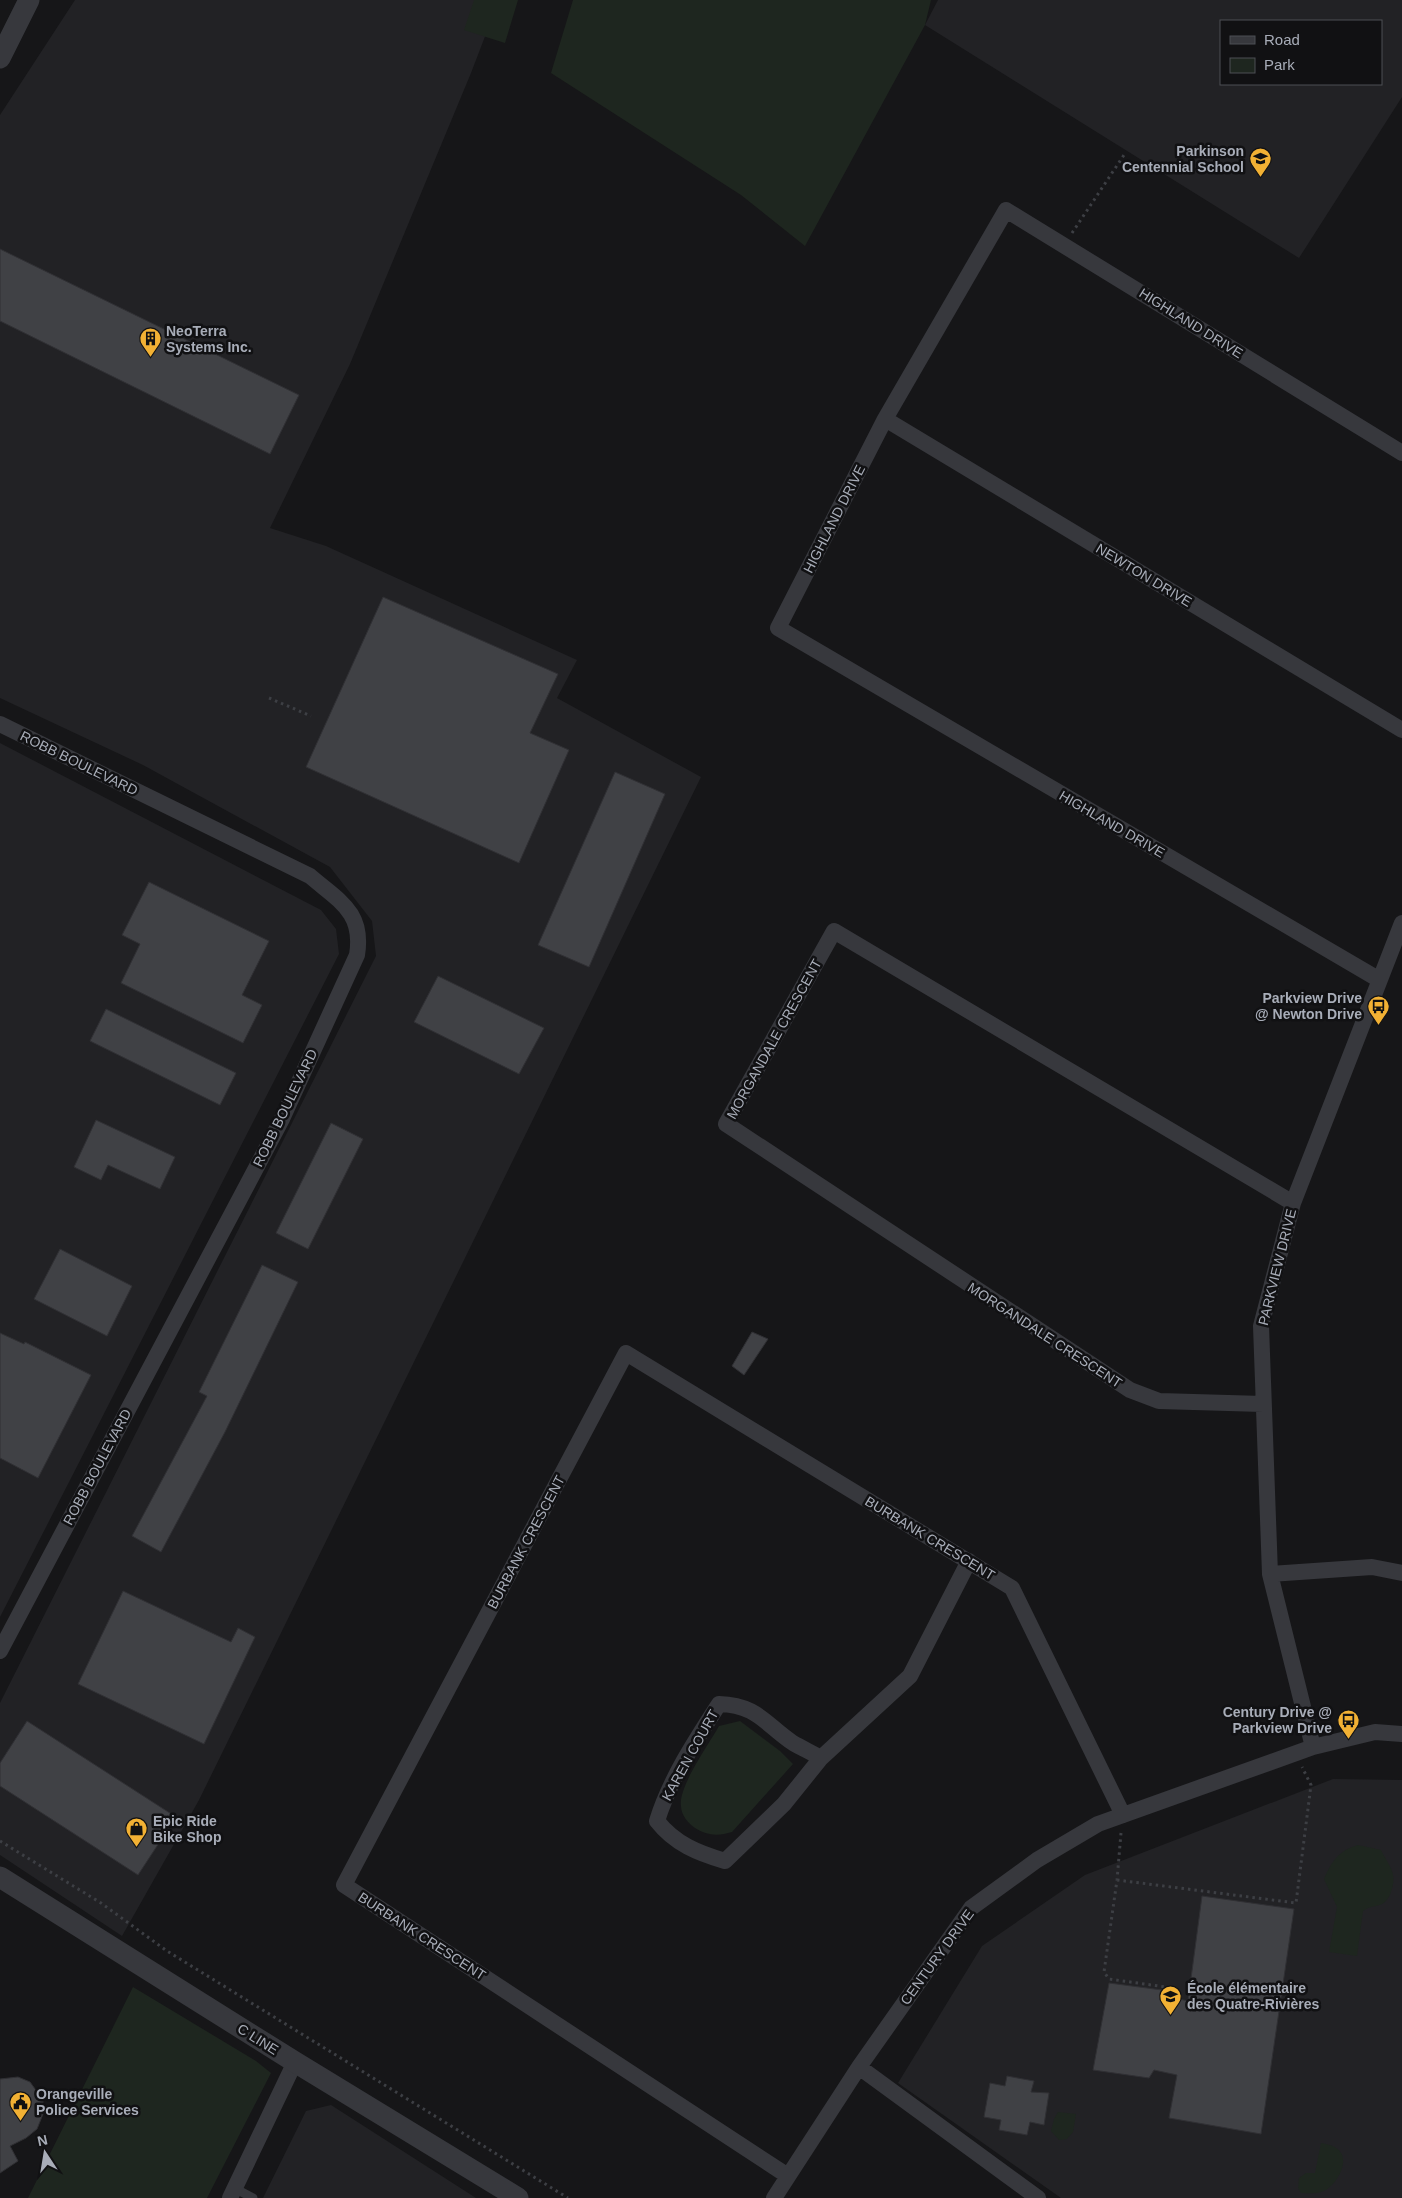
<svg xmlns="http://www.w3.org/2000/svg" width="1402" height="2198" font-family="Arial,sans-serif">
<rect width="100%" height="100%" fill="#161618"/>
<path fill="#222225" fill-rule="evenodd" d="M75 0H499L471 73 350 364 270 528 326 546 577 660 557 698 701 777 199 1800 122 1936 0 1855V1703L376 956 372 921 330 867 143 765 0 698V115Z
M938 0H1402V97L1299 258 925 25ZM1221 21H1381V84H1221Z
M0 743 321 910 336 929 339 954 0 1617Z
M1333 1779 1402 1780V2198H1061L898 2083 982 1946 1085 1875Z
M331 2105 476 2198H263L306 2111Z"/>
<path fill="#1e261f" d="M474 0H518L505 43 464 30Z
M573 0H931L925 25 805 246 741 195 551 73Z
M740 1721 780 1751 793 1764 732 1832C719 1836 707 1836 695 1828 688 1823 681 1815 681 1806 678 1787 709 1744 719 1726Z
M1358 1845 1381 1850C1384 1857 1392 1867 1393 1875 1395 1884 1390 1900 1382 1904 1375 1907 1369 1906 1363 1911L1357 1956 1329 1952 1337 1907 1324 1879C1332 1861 1338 1851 1358 1845Z
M133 1987 256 2061 271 2073 207 2198H28Z
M1058 2112 1076 2114 1073 2132 1067 2139 1059 2140 1051 2131 1054 2119Z
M1321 2143C1326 2144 1332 2145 1336 2148 1353 2158 1336 2188 1321 2192 1315 2194 1307 2193 1301 2193L1298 2188 1299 2178 1306 2173H1315Z"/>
<path fill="#404145" stroke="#303034" d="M0 249 299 395 270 454 0 321Z
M383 597 558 674 530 733 569 750 519 863 306 767Z
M615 772 665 794 589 967 538 945Z
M149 882 269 941 242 995 262 1005 243 1043 121 983 140 944 122 935Z
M438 976 544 1028 519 1074 414 1022Z
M106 1009 236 1073 220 1105 90 1041Z
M96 1120 175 1157 160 1189 108 1165 101 1180 74 1167Z
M331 1123 363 1139 308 1249 276 1233Z
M60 1249 132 1286 107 1336 34 1299Z
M262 1265 298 1282 225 1432 161 1552 132 1536 207 1396 199 1392Z
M752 1332 768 1339 744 1375 732 1366Z
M0 1333 24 1344 25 1342 91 1375 38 1478 0 1458Z
M123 1591 231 1642 238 1628 255 1637 204 1744 78 1684Z
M27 1721 176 1817 138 1875 0 1786V1763Z
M1202 1896 1294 1909 1261 2134 1169 2118 1177 2075 1154 2070 1149 2078 1093 2070 1109 1983 1162 1990 1165 1996 1188 2001Z
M1007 2076 1034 2081 1031 2092 1049 2093 1044 2125 1030 2122 1027 2135 999 2130 1001 2120 984 2117 990 2083 1005 2086Z
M18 2077 30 2082 43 2100V2114L37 2129 26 2138 10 2146 18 2161 0 2173V2079Z"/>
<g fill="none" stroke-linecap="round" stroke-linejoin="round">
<path stroke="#3d3f44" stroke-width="3" stroke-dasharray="2.5 4" stroke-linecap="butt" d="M1072 233 1124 155
M269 698 311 716
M1121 1833 1117 1880 1104 1972 1109 1979 1180 1989
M0 1841 101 1903 167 1951 568 2198
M1117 1880 1296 1903 1311 1785 1302 1767"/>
<path stroke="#37383d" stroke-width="9" d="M234 2188 253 2198"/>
<path stroke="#37383d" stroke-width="16" d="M885 419 1402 730
M0 724 310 876C339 901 364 912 357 955L282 1119 0 1651
M1378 979 778 628 885 419 1006 210 1402 453
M1263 1404 1159 1401 1130 1390 726 1124 834 931 1293 1203
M1270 1574 1372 1567 1402 1573
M1313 1747 1270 1574 1261 1326 1293 1203 1402 923
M821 1758C812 1753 802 1748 793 1743 765 1724 757 1705 719 1704 695 1741 670 1779 657 1821 675 1844 698 1853 725 1861L784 1804 821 1758 910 1676 969 1561
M859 2067 1038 2198
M788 2176 344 1885 626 1353 1012 1588 1123 1815
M230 2198 295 2062
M774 2198 859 2067 971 1908 1037 1860 1098 1824 1313 1747 1375 1732 1402 1734"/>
<path stroke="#37383d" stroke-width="21" d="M0 58 29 0
M0 1877 295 2062 518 2198"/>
</g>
<defs>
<symbol id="school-pin" viewBox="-11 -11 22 30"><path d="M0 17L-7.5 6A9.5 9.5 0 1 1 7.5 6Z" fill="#f2b134" stroke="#111113"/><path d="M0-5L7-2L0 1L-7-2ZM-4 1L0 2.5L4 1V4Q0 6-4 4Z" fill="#111"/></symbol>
<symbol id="building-pin" viewBox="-11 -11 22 30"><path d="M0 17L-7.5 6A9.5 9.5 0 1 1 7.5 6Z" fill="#f2b134" stroke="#111113"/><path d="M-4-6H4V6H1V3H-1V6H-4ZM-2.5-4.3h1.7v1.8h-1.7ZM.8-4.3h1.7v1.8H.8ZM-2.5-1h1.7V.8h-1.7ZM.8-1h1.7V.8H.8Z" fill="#111"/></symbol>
<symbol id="bus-pin" viewBox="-11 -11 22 30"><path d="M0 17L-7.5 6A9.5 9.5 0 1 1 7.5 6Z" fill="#f2b134" stroke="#111113"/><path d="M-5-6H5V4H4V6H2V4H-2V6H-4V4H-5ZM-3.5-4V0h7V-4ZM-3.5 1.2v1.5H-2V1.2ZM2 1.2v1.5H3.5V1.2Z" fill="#111"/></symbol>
<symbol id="shop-pin" viewBox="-11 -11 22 30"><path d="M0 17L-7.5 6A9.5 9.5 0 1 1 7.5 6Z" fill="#f2b134" stroke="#111113"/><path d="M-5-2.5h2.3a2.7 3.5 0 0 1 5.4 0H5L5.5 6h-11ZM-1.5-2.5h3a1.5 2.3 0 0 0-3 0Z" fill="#111"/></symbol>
<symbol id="civic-pin" viewBox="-11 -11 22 30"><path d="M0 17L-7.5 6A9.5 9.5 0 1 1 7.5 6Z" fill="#f2b134" stroke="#111113"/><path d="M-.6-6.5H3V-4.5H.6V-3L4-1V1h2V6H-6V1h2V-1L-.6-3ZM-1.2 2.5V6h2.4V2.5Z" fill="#111"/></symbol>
</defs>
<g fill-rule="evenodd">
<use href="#school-pin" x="1248" y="146" width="25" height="34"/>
<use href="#building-pin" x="138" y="326" width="25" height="34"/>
<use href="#bus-pin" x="1366" y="994" width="25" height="34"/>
<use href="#bus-pin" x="1336" y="1708" width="25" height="34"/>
<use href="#shop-pin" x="124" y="1816" width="25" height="34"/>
<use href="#school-pin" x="1158" y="1984" width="25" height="34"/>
<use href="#civic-pin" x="8" y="2090" width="25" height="34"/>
</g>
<g text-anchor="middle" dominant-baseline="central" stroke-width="5" stroke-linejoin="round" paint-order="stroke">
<g font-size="14" font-weight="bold" fill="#a8adb8" stroke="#111113" text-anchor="start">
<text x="1244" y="151" text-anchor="end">Parkinson<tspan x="1244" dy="16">Centennial School</tspan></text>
<text x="166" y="331">NeoTerra<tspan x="166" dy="16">Systems Inc.</tspan></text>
<text x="1362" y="998" text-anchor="end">Parkview Drive<tspan x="1362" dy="16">@ Newton Drive</tspan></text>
<text x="1332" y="1712" text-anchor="end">Century Drive @<tspan x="1332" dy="16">Parkview Drive</tspan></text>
<text x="153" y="1821">Epic Ride<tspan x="153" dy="16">Bike Shop</tspan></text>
<text x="1187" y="1988">École élémentaire<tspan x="1187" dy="16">des Quatre-Rivières</tspan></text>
<text x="36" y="2094">Orangeville<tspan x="36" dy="16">Police Services</tspan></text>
</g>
<g font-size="14" fill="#a8adb8" stroke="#111113">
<text transform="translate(1191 323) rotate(32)">HIGHLAND DRIVE</text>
<text transform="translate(834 519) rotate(-63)">HIGHLAND DRIVE</text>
<text transform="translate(1144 575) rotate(31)">NEWTON DRIVE</text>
<text transform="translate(79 763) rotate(26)">ROBB BOULEVARD</text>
<text transform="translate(1112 824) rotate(30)">HIGHLAND DRIVE</text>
<text transform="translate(774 1039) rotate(-61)">MORGANDALE CRESCENT</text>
<text transform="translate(285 1108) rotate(-64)">ROBB BOULEVARD</text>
<text transform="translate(1277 1267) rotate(-76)">PARKVIEW DRIVE</text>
<text transform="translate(1045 1335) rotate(33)">MORGANDALE CRESCENT</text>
<text transform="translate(97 1467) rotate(-62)">ROBB BOULEVARD</text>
<text transform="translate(930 1538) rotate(31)">BURBANK CRESCENT</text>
<text transform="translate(526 1542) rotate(-62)">BURBANK CRESCENT</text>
<text transform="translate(690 1755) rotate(-61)">KAREN COURT</text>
<text transform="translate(422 1936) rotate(33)">BURBANK CRESCENT</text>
<text transform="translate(937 1957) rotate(-54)">CENTURY DRIVE</text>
<text transform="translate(258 2039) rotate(32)">C LINE</text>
</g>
</g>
<rect x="1220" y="20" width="162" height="65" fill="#111113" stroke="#4d4f55"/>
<rect x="1230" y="36" width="25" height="8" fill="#37383d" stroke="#4d4f55"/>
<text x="1264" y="45" font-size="15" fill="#a8adb8">Road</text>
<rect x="1230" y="58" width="25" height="15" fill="#1e261f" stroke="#4d4f55"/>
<text x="1264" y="70" font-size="15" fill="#a8adb8">Park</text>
<g transform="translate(45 2153) rotate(348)" stroke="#111113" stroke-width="4" paint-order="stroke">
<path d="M0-4L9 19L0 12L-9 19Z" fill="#a8adb8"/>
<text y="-8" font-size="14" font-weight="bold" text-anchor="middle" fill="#a8adb8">N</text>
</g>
</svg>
